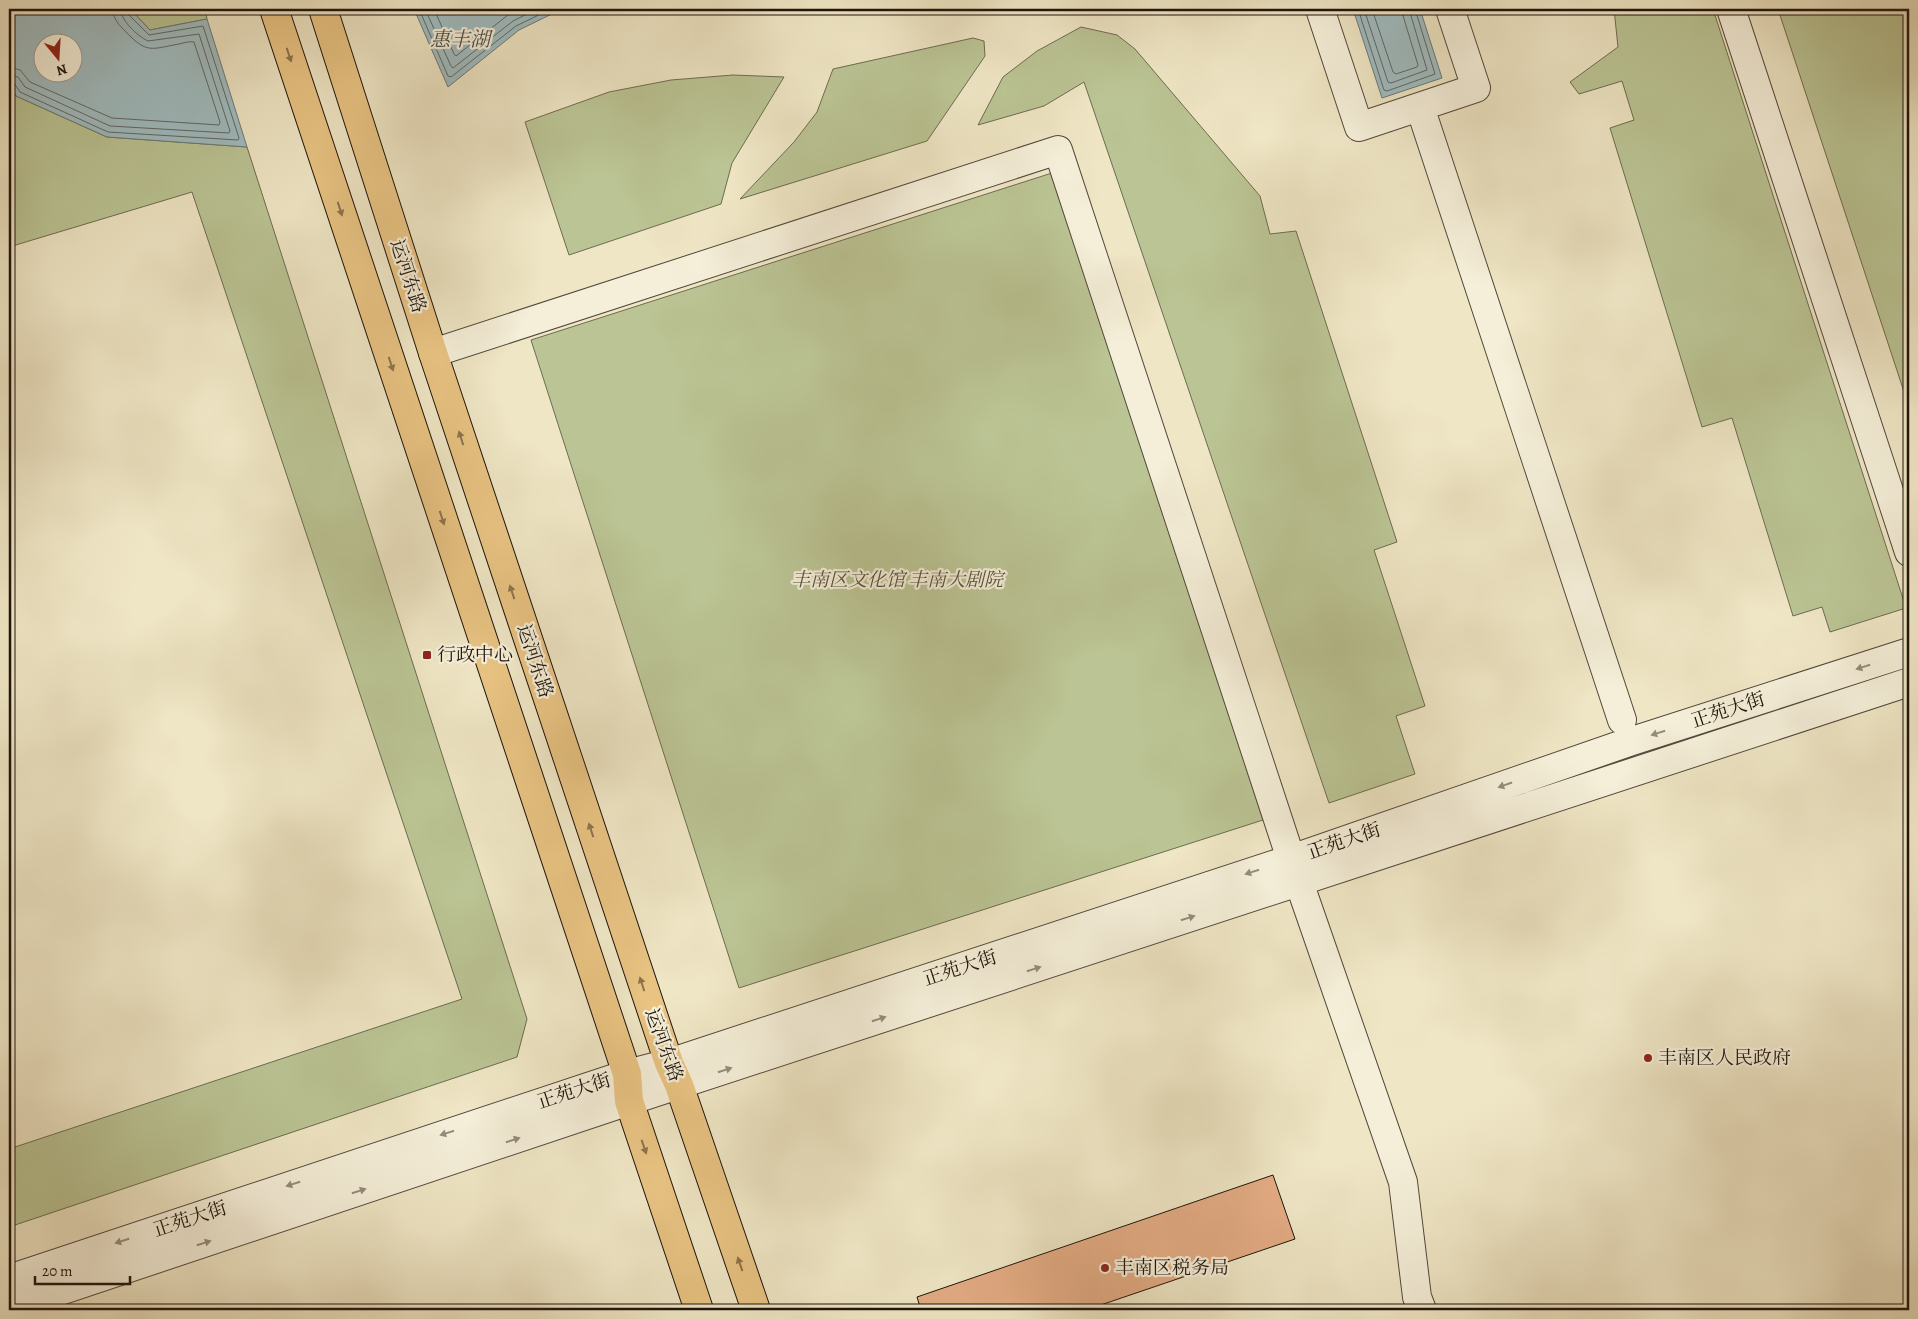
<svg xmlns="http://www.w3.org/2000/svg" width="1918" height="1319" font-family="Alegreya,'Noto Serif SC',serif">
<rect width="100%" height="100%" fill="#efe6c5"/>
<filter id="stains"><feTurbulence type="fractalNoise" baseFrequency=".004" numOctaves="4"/><feColorMatrix values="0 0 0 0 .2 0 0 0 0 .09 0 0 0 0 .02 0 0 0 .5 -.17"/></filter>
<radialGradient id="worn" r=".72"><stop offset=".6" stop-color="#630" stop-opacity="0"/><stop offset="1" stop-color="#630" stop-opacity=".3"/></radialGradient>
<path fill="#bbc494" stroke="#6c6c50" d="M130 9H205L207 19 150 30Z
M1614 9H1713L1906 608 1830 632 1822 607 1793 616 1732 418 1702 427 1610 128 1634 120 1622 81 1579 94 1570 82 1618 47Z
M1778 9H1909V407Z
M1081 27 1117 35 1135 49 1260 196 1270 234 1296 231 1397 542 1374 550 1425 706 1396 716 1415 774 1329 803 1084 82 1044 106 978 125 1003 77 1037 51Z
M973 38 984 41 985 56 927 141 740 199 794 142 817 112 833 69Z
M733 75 784 77 732 163 721 204 569 255 525 122 609 92 671 80Z
M9 82 16 96 107 137 247 147 527 1019 517 1057 9 1227V1149L462 999 192 192 9 247Z
M1055 172 1263 820 739 988 531 340Z"/>
<path fill="#a0bcc0" stroke="#6c7978" fill-rule="evenodd" d="M9 9H130L150 30 207 19 247 147 107 137 16 96 9 82ZM42 42H72V72H42Z
M414 9H562L519 30 448 87Z
M1353 9H1420L1442 78 1382 98Z"/>
<g fill="none" stroke-linecap="round" stroke-linejoin="round">
<path stroke="#5f6866" stroke-width="1" d="M419 9 448 76 451 77 516 26 551 9
M425 9 451 66 453 68 513 21 537 9
M434 9 454 54 456 56 508 15 520 9
M1358 9 1384 90 1387 91 1435 74 1415 9
M1364 9 1388 82 1391 83 1427 70 1409 9
M1372 9 1393 72 1396 74 1417 67 1418 65 1401 9
M9 67 20 70 30 82 112 118 219 125 220 122 194 42C189 41 184 43 179 44 151 49 147 54 126 32 119 25 113 19 113 9
M9 75 18 77 25 87 110 126 229 133 230 131 199 34 148 41C137 36 121 20 120 9
M9 81 14 83 20 92 108 132 238 140 239 138 203 26 149 35 128 14 126 9"/>
</g>
<path fill="#e4ac84" stroke="#1e140c" d="M1273 1175 1295 1239 1086 1310H921L917 1297Z"/>
<g fill="none" stroke-linecap="round" stroke-linejoin="round">
<defs>
<path id="minor" d="M1320 9 1359 127 1476 88 1450 9
M1731 9 1909 552
M1420 107 1622 720
M433 353 1058 150 1291 859 1403 1182 1417 1297 1422 1310
M9 1279 627 1074 669 1063 1291 859 1629 742 1909 652
M9 1308 629 1101 1909 682"/>
<path id="major" d="M274 9 627 1074 629 1101 699 1310
M323 9 433 353 669 1063 679 1085 756 1310"/>
</defs>
<use href="#minor" stroke="#52483a" stroke-width="30"/>
<use href="#major" stroke="#1e140c" stroke-width="30"/>
<use href="#minor" stroke="#f5efd9" stroke-width="28"/>
<use href="#major" stroke="#e8c382" stroke-width="28"/>
</g>
<defs><path id="oneway-solid" d="M-6-.8H1V-3.2L6.5 0L1 3.2V.8H-6Z" transform="scale(1.25)"/></defs>
<g fill="#8d744d">
<use href="#oneway-solid" transform="translate(289 55) rotate(72)"/>
<use href="#oneway-solid" transform="translate(340 209) rotate(72)"/>
<use href="#oneway-solid" transform="translate(391 364) rotate(72)"/>
<use href="#oneway-solid" transform="translate(461 438) rotate(-108)"/>
<use href="#oneway-solid" transform="translate(442 518) rotate(72)"/>
<use href="#oneway-solid" transform="translate(512 592) rotate(-108)"/>
<use href="#oneway-solid" transform="translate(591 830) rotate(-108)"/>
<use href="#oneway-solid" transform="translate(642 984) rotate(-108)"/>
<use href="#oneway-solid" transform="translate(644 1147) rotate(71)"/>
<use href="#oneway-solid" transform="translate(740 1264) rotate(-109)"/>
</g>
<g fill="#948c7d">
<use href="#oneway-solid" transform="translate(1863 667) rotate(162)"/>
<use href="#oneway-solid" transform="translate(1658 733) rotate(162)"/>
<use href="#oneway-solid" transform="translate(1505 785) rotate(161)"/>
<use href="#oneway-solid" transform="translate(1252 872) rotate(162)"/>
<use href="#oneway-solid" transform="translate(1188 918) rotate(-18)"/>
<use href="#oneway-solid" transform="translate(1034 969) rotate(-18)"/>
<use href="#oneway-solid" transform="translate(879 1019) rotate(-18)"/>
<use href="#oneway-solid" transform="translate(725 1070) rotate(-18)"/>
<use href="#oneway-solid" transform="translate(447 1133) rotate(162)"/>
<use href="#oneway-solid" transform="translate(513 1140) rotate(-18)"/>
<use href="#oneway-solid" transform="translate(293 1184) rotate(162)"/>
<use href="#oneway-solid" transform="translate(359 1191) rotate(-18)"/>
<use href="#oneway-solid" transform="translate(122 1241) rotate(162)"/>
<use href="#oneway-solid" transform="translate(204 1243) rotate(-18)"/>
</g>
<g fill="#8f2418" stroke="#f5efd9" stroke-width="2">
<rect x="422" y="650" width="10" height="10" rx="2.5"/>
<circle cx="1648" cy="1058" r="5"/>
<circle cx="1105" cy="1268" r="5"/>
</g>
<g text-anchor="middle" dominant-baseline="central" stroke-width="4.5" stroke-linejoin="round" paint-order="stroke">
<g font-size="19" fill="#1e140c" stroke="#f5efd9">
<text transform="translate(408 276) rotate(72)">运河东路</text>
<text transform="translate(535 661) rotate(72)">运河东路</text>
<text transform="translate(1728 710) rotate(-18)">正苑大街</text>
<text transform="translate(1344 841) rotate(-19)">正苑大街</text>
<text transform="translate(960 968) rotate(-18)">正苑大街</text>
<text transform="translate(664 1045) rotate(70)">运河东路</text>
<text transform="translate(574 1091) rotate(-18)">正苑大街</text>
<text transform="translate(190 1219) rotate(-18)">正苑大街</text>
</g>
<g font-size="19" font-style="italic" fill="#55523c" stroke="#f5efd9">
<text x="897" y="580">丰南区文化馆 丰南大剧院</text>
</g>
<g font-size="19" fill="#1e140c" stroke="#f5efd9" text-anchor="start">
<text x="437" y="655">行政中心</text>
<text x="1658" y="1058">丰南区人民政府</text>
<text x="1115" y="1268">丰南区税务局</text>
</g>
<g font-size="20" font-style="italic" fill="#4c4f4b" stroke="#f5efd9">
<text x="460" y="39">惠丰湖</text>
</g>
</g>
<rect width="1918" height="1319" fill="none" stroke="#efe6c5" stroke-width="30"/>
<rect x="10" y="10" width="1898" height="1299" fill="none" stroke="#1e140c" stroke-width="2.5"/>
<rect x="15" y="15" width="1888" height="1289" fill="none" stroke="#1e140c"/>
<g transform="translate(58 58) rotate(162)"><circle r="24" fill="#f5efd9" stroke="#9f9787"/>
<path d="M0-4L9 19L0 12L-9 19Z" fill="#8f2418"/>
<text y="-8" font-size="14" font-weight="bold" text-anchor="middle" fill="#1e140c">N</text>
</g>
<path d="M35 1276v8h95v-8" fill="none" stroke="#1e140c" stroke-width="2.5"/>
<text x="42" y="1276" font-size="15" fill="#1e140c" stroke="#f5efd9" stroke-width="4" paint-order="stroke">20 m</text>
<rect width="100%" height="100%" filter="url(#stains)"/>
<rect width="100%" height="100%" fill="url(#worn)"/>
</svg>
